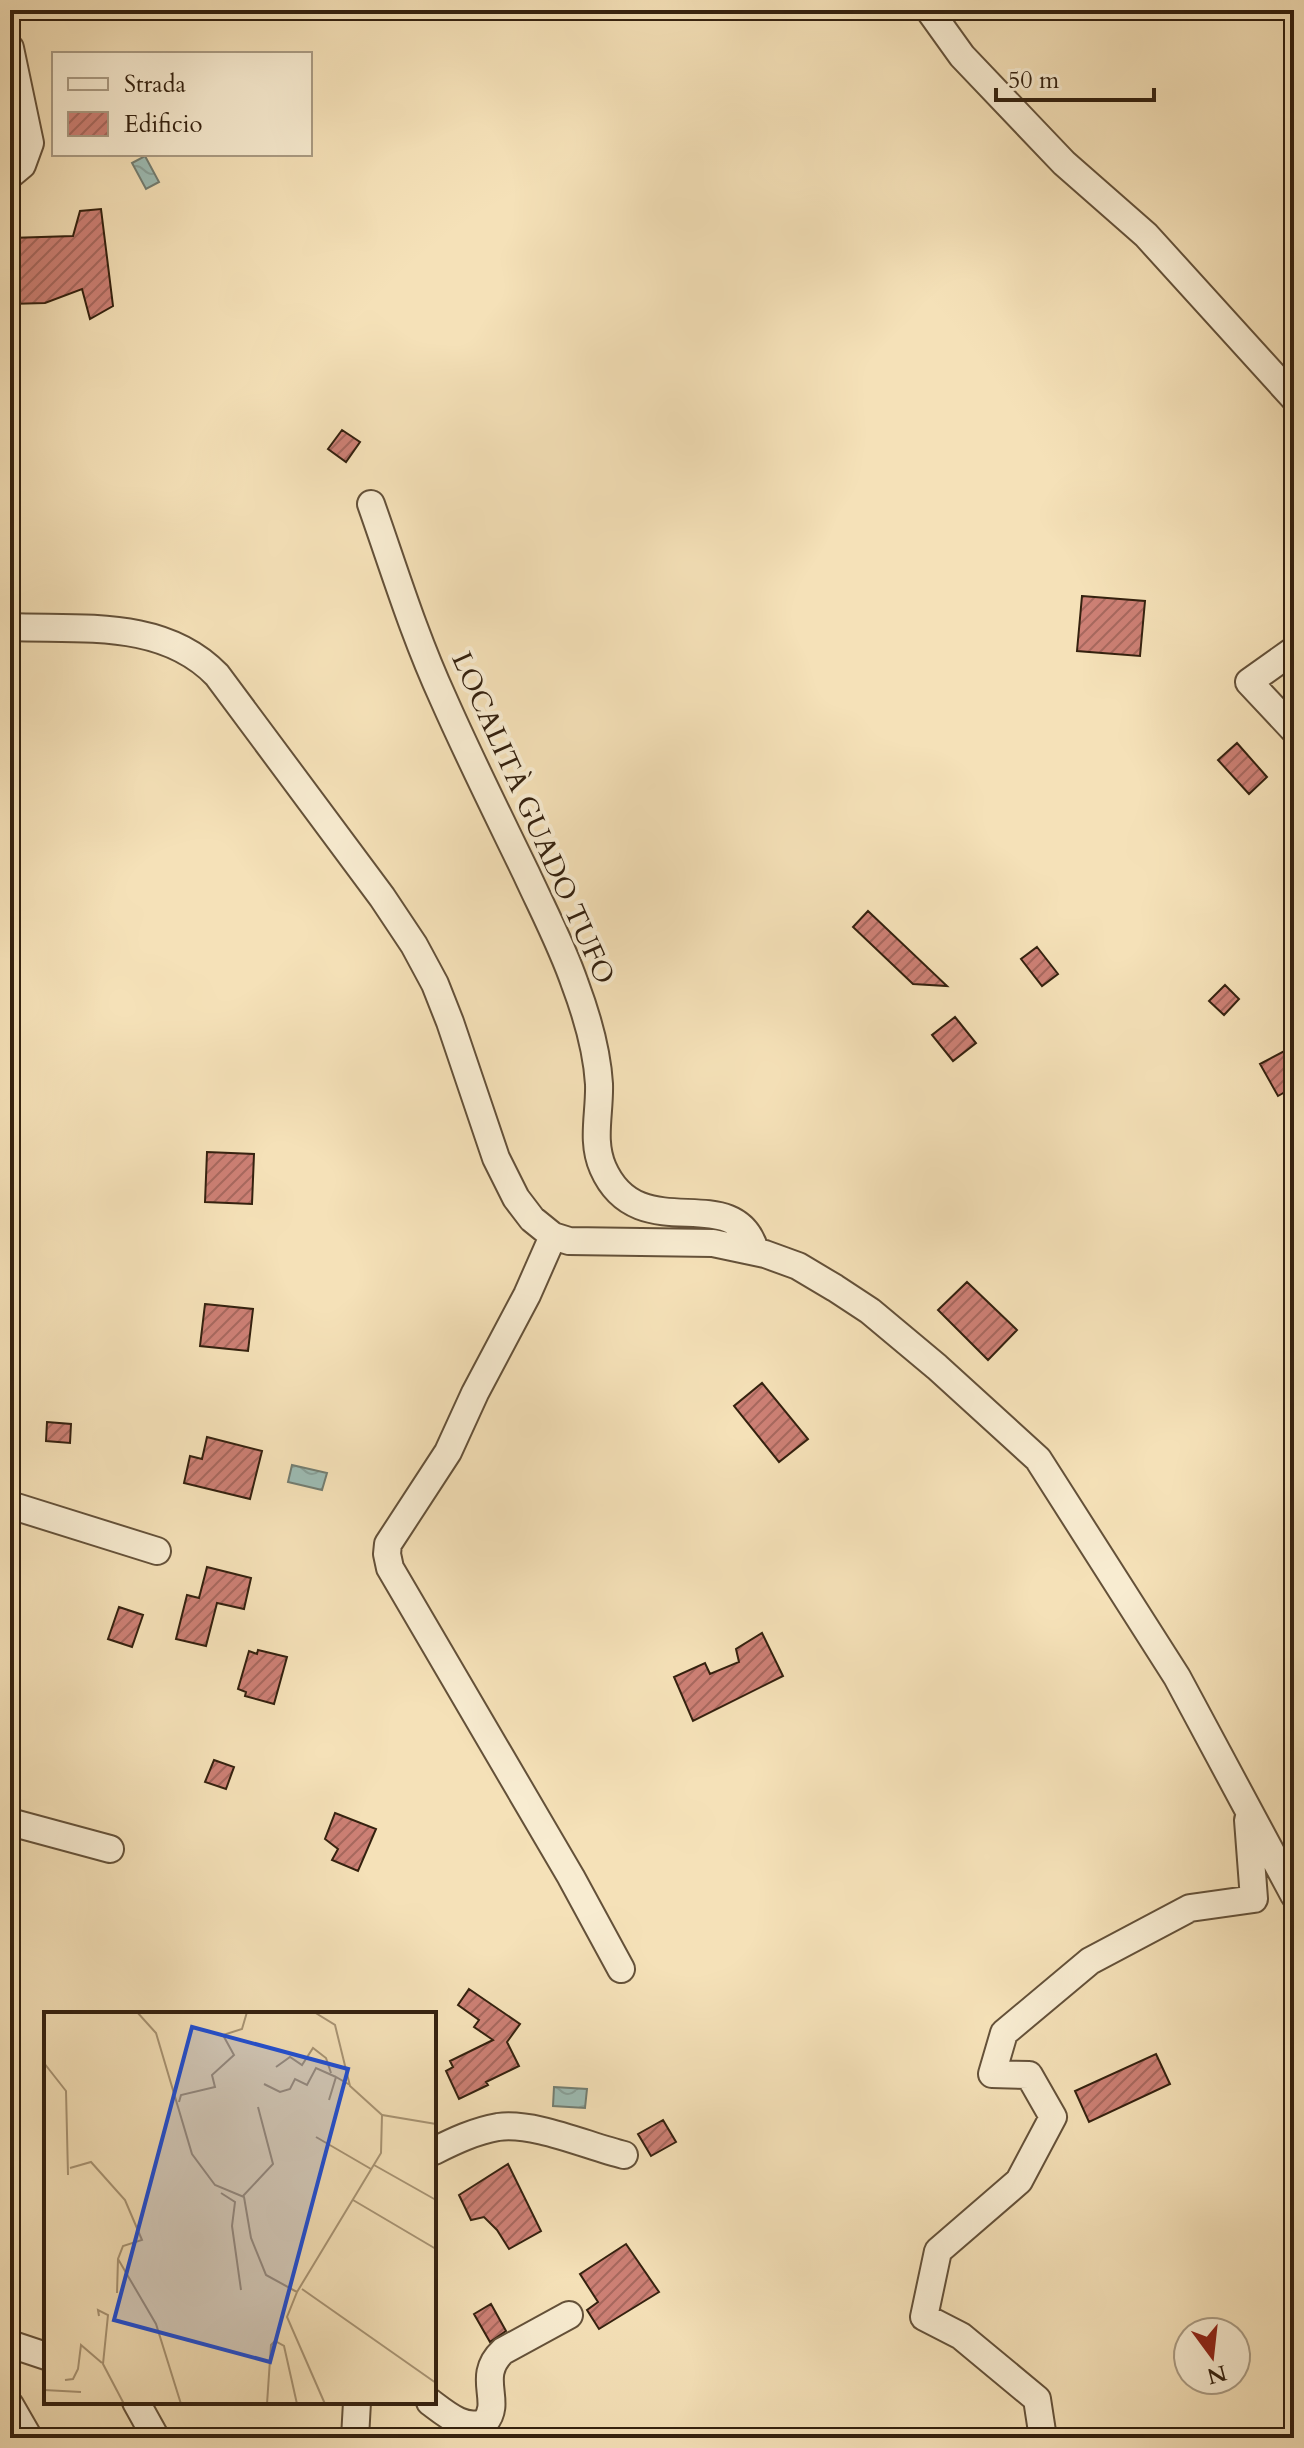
<svg xmlns="http://www.w3.org/2000/svg" width="1304" height="2448" font-family="Cardo,serif">
<defs>
<pattern id="water-waves" width="16" height="10" patternUnits="userSpaceOnUse" patternTransform="scale(2)"><rect width="16" height="10" fill="#9dbcb4"/><path d="M0 5q4-4 8 0t8 0" fill="none" stroke="#88a19a"/></pattern>
<pattern id="building-hatch" width="6" height="6" patternUnits="userSpaceOnUse" patternTransform="scale(2)"><rect width="6" height="6" fill="#cd8075"/><path d="M-1 1l2-2M0 6l6-6M5 7l2-2" fill="none" stroke="#a7685e"/></pattern>
</defs>
<rect width="100%" height="100%" fill="#f5e1b8"/>
<filter id="stains"><feTurbulence type="fractalNoise" baseFrequency=".0025" numOctaves="4"/><feColorMatrix values="0 0 0 0 .2 0 0 0 0 .09 0 0 0 0 .02 0 0 0 .5 -.17"/></filter>
<radialGradient id="worn" r=".72"><stop offset=".6" stop-color="#630" stop-opacity="0"/><stop offset="1" stop-color="#630" stop-opacity=".3"/></radialGradient>
<path fill="url(#water-waves)" stroke="#737e72" stroke-width="2" d="M145 156 159 182 146 189 132 163Z
M292 1465 327 1473 322 1490 288 1482Z
M554 2087 587 2089 585 2108 553 2106Z"/>
<path fill="url(#building-hatch)" stroke="#34210f" stroke-width="2" d="M101 209 113 306 90 319 82 289 45 303 10 304V238L73 236 80 211Z
M342 430 360 442 346 462 328 449Z
M1082 596 1145 601 1140 656 1077 651Z
M1237 743 1267 777 1249 794 1218 760Z
M868 911 947 986 913 984 853 927Z
M1037 947 1058 974 1042 986 1021 959Z
M1225 985 1239 999 1224 1015 1209 1001Z
M955 1017 976 1043 953 1061 932 1035Z
M1294 1046V1087L1278 1096 1260 1064Z
M207 1152 254 1154 252 1204 205 1202Z
M967 1282 1017 1330 988 1360 938 1310Z
M205 1304 253 1309 248 1351 200 1346Z
M762 1383 808 1439 779 1462 734 1406Z
M47 1422 71 1424 70 1443 46 1441Z
M207 1437 262 1451 250 1499 184 1483 190 1456 202 1459Z
M207 1567 251 1578 244 1609 217 1603 206 1646 176 1639 187 1595 199 1598Z
M119 1607 143 1615 132 1647 108 1639Z
M762 1633 783 1676 693 1721 674 1677 705 1663 710 1674 739 1662 736 1649Z
M258 1650 287 1657 274 1704 245 1696 246 1692 238 1689 249 1651 257 1654Z
M214 1760 234 1767 226 1789 205 1782Z
M335 1813 376 1829 358 1871 332 1860 338 1849 325 1839Z
M469 1989 520 2024 507 2042 519 2066 486 2082 488 2085 459 2099 446 2071 453 2067 450 2061 493 2040 474 2027 479 2020 458 2005Z
M1156 2054 1170 2084 1089 2122 1075 2091Z
M663 2120 676 2142 651 2156 638 2134Z
M508 2164 541 2231 509 2249 497 2230 484 2217 471 2220 459 2195Z
M626 2244 659 2292 599 2329 587 2310 598 2302 580 2274Z
M491 2304 506 2331 490 2342 474 2314Z"/>
<g fill="none" stroke-linecap="round" stroke-linejoin="round">
<defs>
<path id="minor" d="M929 10 962 56 1064 163 1146 235 1294 398
M10 48 30 143 22 165 10 175
M371 504C394 569 414 635 443 698 469 757 498 815 526 873 543 910 562 946 575 984 587 1016 597 1050 599 1084 600 1113 591 1141 603 1168 639 1250 733 1178 755 1250
M10 627C81 630 163 619 217 675L382 897 414 945 435 984 450 1022 496 1158 516 1198 532 1219 553 1236 569 1241 713 1243 765 1254 798 1266 835 1288 870 1311 937 1367 1038 1459 1177 1677 1294 1895
M1294 650 1249 682 1294 730
M553 1236 527 1295 475 1393 448 1452 388 1544 387 1554 390 1568 571 1877 621 1969
M10 1505 157 1551
M10 1822 110 1849
M434 2151C454 2141 475 2131 498 2127 535 2122 587 2146 624 2155
M10 2344 46 2356
M136 2402 156 2438
M430 2402C446 2414 465 2431 485 2422 503 2401 475 2377 503 2351L569 2315
M10 2405 29 2438
M355 2438 357 2402
M1043 2438 1037 2399 961 2336 924 2317 938 2251 1019 2181 1053 2117 1029 2075 992 2074 1004 2033 1090 1961 1190 1908 1254 1899 1248 1820"/>
</defs>
<use href="#minor" stroke="#645139" stroke-width="30"/>
<use href="#minor" stroke="#f8ecd1" stroke-width="26"/>
</g>
<g text-anchor="middle" dominant-baseline="central" stroke-width="8" stroke-linejoin="round" paint-order="stroke">
<g font-size="28" fill="#34210f" stroke="#f8ecd1">
<text transform="translate(533 818) rotate(66)">LOCALITÀ GUADO TUFO</text>
</g>
</g>
<g transform="translate(44 2012)">
<rect width="392" height="392" fill="#f5e1b8"/>
<path fill="none" stroke="#a89474" stroke-width="2" d="M93 0 112 21 148 142 171 173 200 185 207 226 222 263 253 280 243 305 281 392M270 0 291 13 306 74 338 103M0 51 22 79 24 163M232 55 246 45 258 53 269 36 282 46 287 61M220 72 236 80 246 77 251 67 263 73 272 56 292 65M285 88 292 65 306 73M135 90 137 83 171 75 168 63 190 43 179 23 198 17 203 0M272 125 327 157M330 153 392 188M26 156 47 150 81 188 98 228 79 234 74 247 112 312 137 392M177 181 191 190 188 214 197 278M199 184 229 152 214 95M309 188 392 237M258 277 392 371M253 280 337 141 338 103 392 112M73 281 74 247M55 304 54 298 64 303 59 352 80 392M21 368 29 367 34 357 37 333 58 351M0 378 37 380M223 392 227 333 231 329 240 334 253 392"/>
<path fill="#1d4ed8" fill-opacity="0.15" stroke="#1d4ed8" stroke-width="4" d="M148 15 304 57 226 350 70 308Z"/>
<rect width="392" height="392" fill="none" stroke="#34210f" stroke-width="4"/>
</g>
<rect width="1304" height="2448" fill="none" stroke="#f5e1b8" stroke-width="40"/>
<rect x="12" y="12" width="1280" height="2424" fill="none" stroke="#34210f" stroke-width="4"/>
<rect x="20" y="20" width="1264" height="2408" fill="none" stroke="#34210f" stroke-width="2"/>
<rect x="52" y="52" width="260" height="104" fill="#f8ecd1" stroke="#aa9b83" stroke-width="2"/>
<rect x="68" y="78" width="40" height="12" fill="#f8ecd1" stroke="#aa9b83" stroke-width="2"/>
<text x="124" y="92" font-size="24" fill="#34210f">Strada</text>
<rect x="68" y="112" width="40" height="24" fill="url(#building-hatch)" stroke="#aa9b83" stroke-width="2"/>
<text x="124" y="132" font-size="24" fill="#34210f">Edificio</text>
<g transform="translate(1212 2356) rotate(165)"><circle r="38" fill="#f8ecd1" stroke="#aa9b83" stroke-width="2"/>
<path d="M0-6L14 30L0 20L-14 30Z" fill="#8f2418"/>
<text y="-12" font-size="22" font-weight="bold" text-anchor="middle" fill="#34210f">N</text>
</g>
<path d="M996 88v12h158v-12" fill="none" stroke="#34210f" stroke-width="4"/>
<text x="1008" y="88" font-size="24" fill="#34210f" stroke="#f8ecd1" stroke-width="6" paint-order="stroke">50 m</text>
<rect width="100%" height="100%" filter="url(#stains)"/>
<rect width="100%" height="100%" fill="url(#worn)"/>
</svg>
